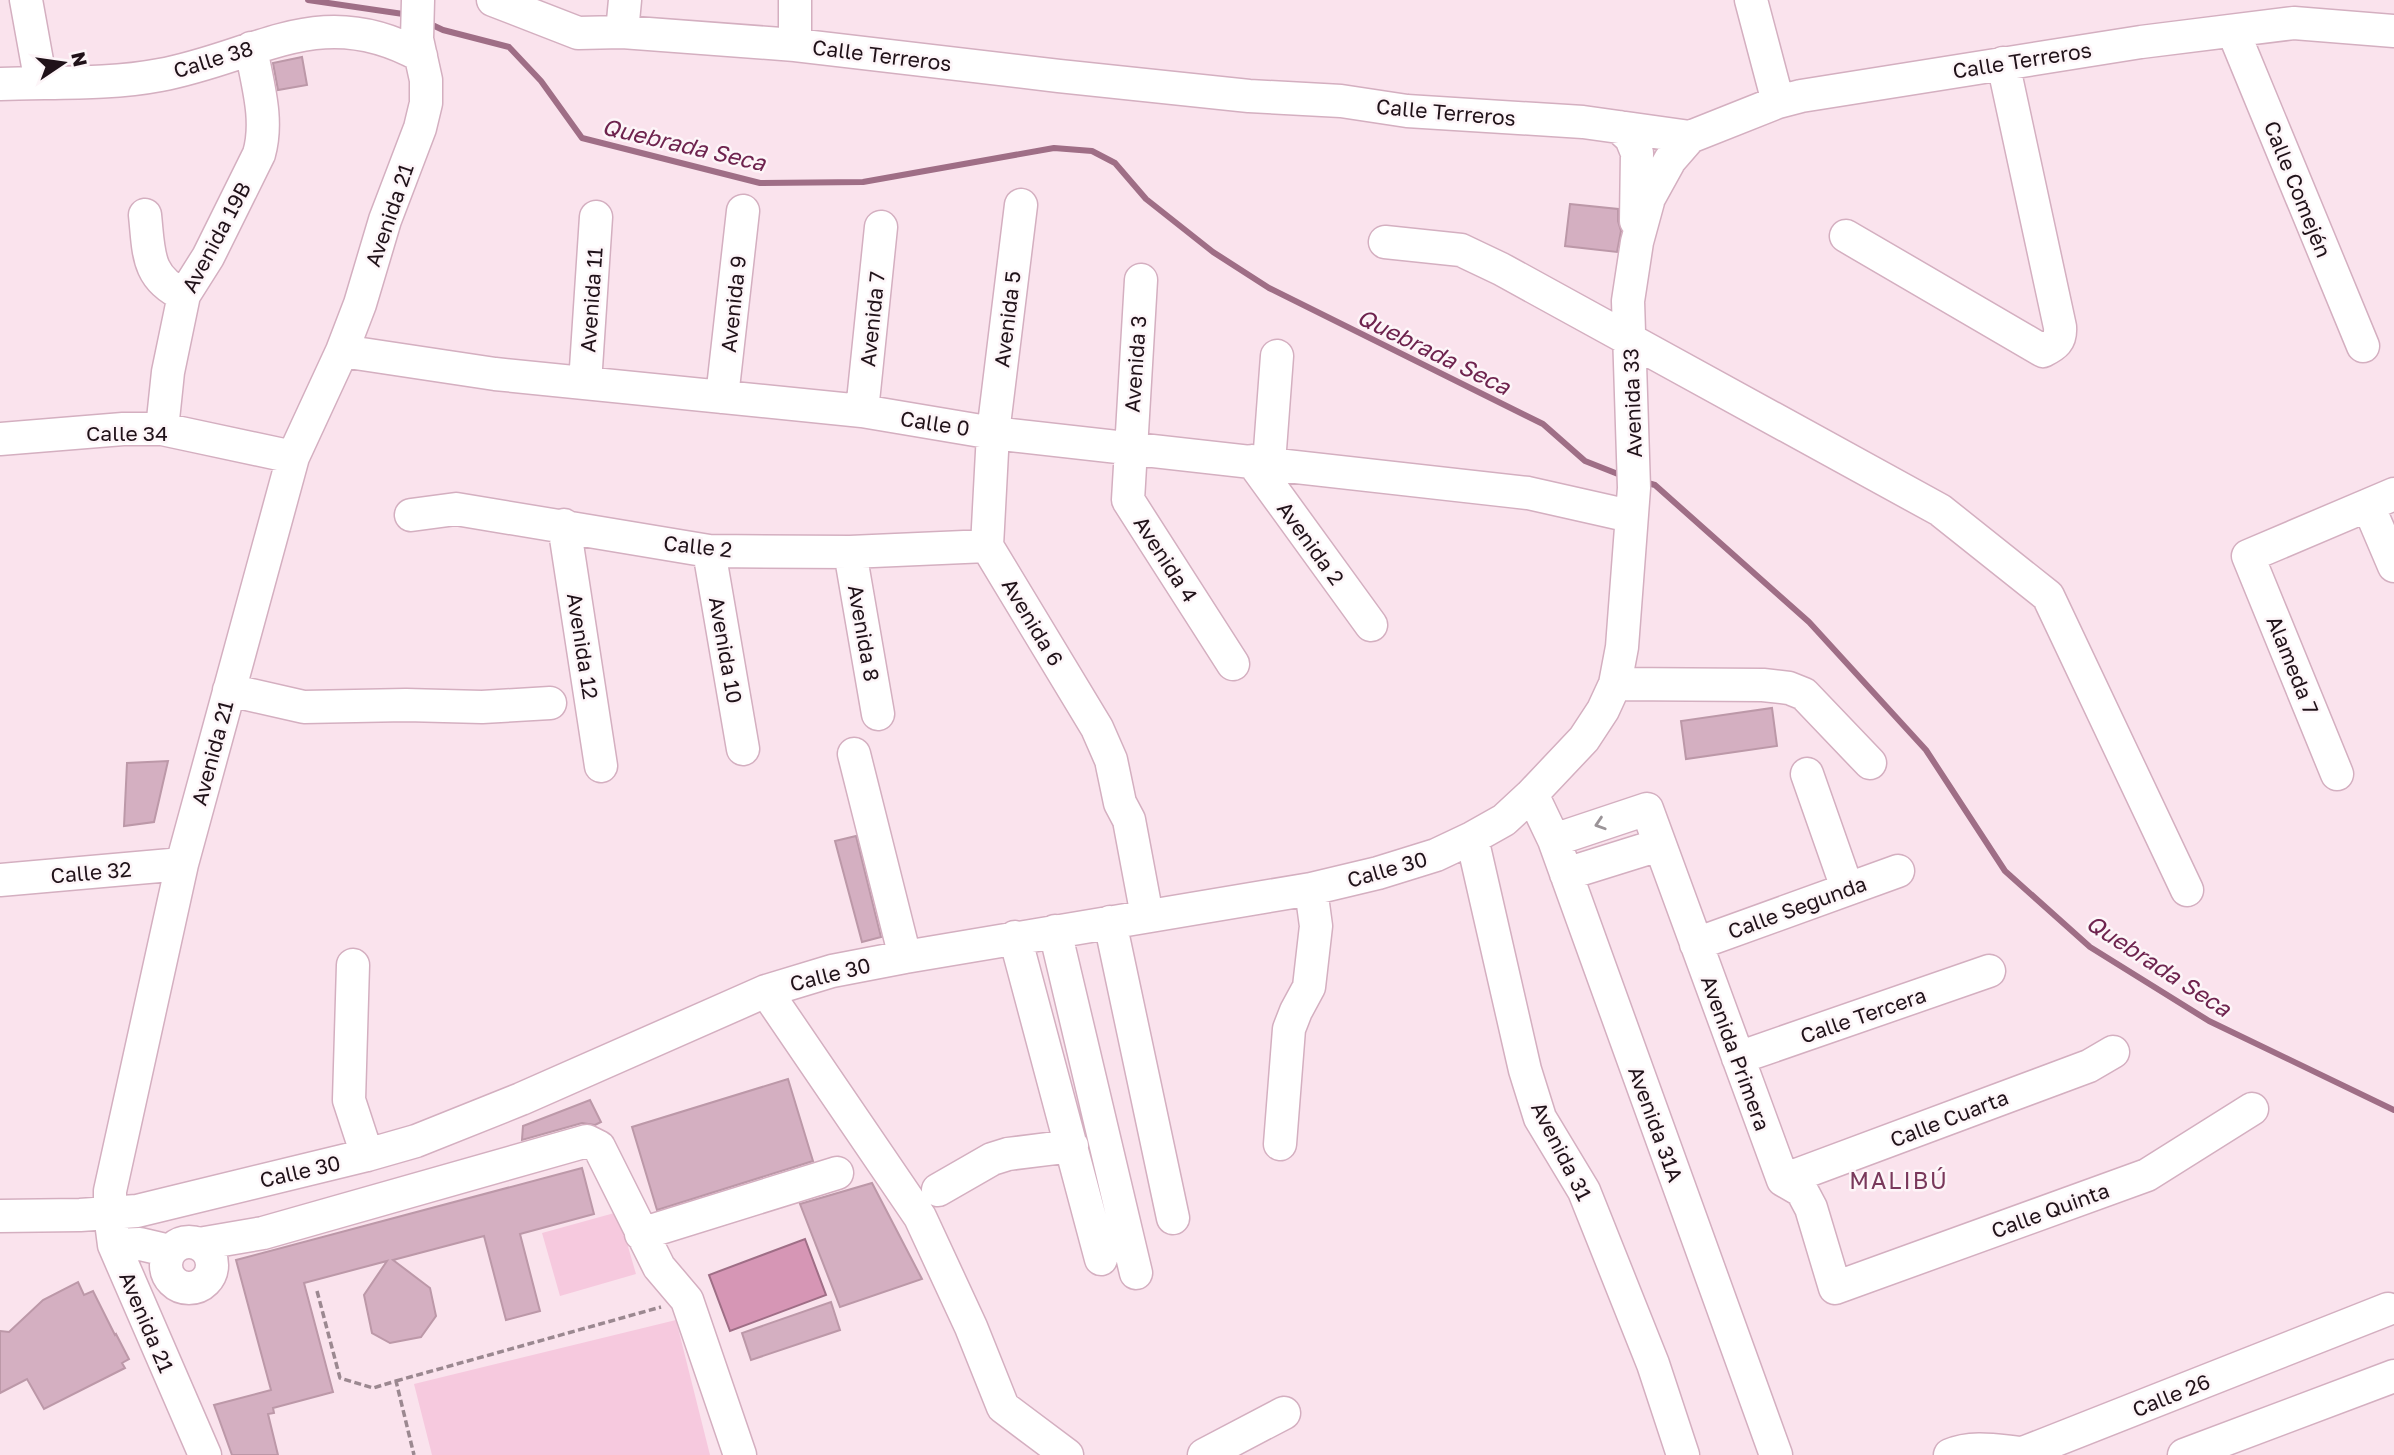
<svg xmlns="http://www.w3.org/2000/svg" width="2394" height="1455" font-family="'Golos Text',sans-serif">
<rect width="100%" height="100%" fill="#fae3ed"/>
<path fill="#f6c9de" d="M618 1212 636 1274 560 1296 542 1233Z
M676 1320 710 1455H432L414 1384Z"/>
<path fill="#d696b5" stroke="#9f6e86" stroke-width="2" d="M805 1239 826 1295 730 1331 709 1275Z"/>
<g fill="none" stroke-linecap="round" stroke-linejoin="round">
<path stroke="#9f6e86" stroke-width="6" d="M308 0 410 15
M426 22 443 30 509 47 541 81 582 138 760 183 863 182 1054 148 1092 151 1115 163 1146 199 1213 252 1269 288 1543 424 1585 461 1623 476
M1644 482 1655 485 1809 622 1926 750 2005 871 2090 947 2209 1021 2394 1110"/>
</g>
<path fill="#d4afc1" stroke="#bc98a8" stroke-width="2" d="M302 57 307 85 278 90 273 63Z
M1570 204 1618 209V221L1621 231 1617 252 1565 246Z
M1772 708 1777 746 1686 759 1681 721Z
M168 761 154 822 124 826 127 763Z
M856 836 881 937 862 942 835 841Z
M788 1079 813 1161 657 1210 632 1127Z
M590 1100 601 1122 595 1125 582 1123 522 1140 523 1126Z
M582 1168 594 1214 520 1234 540 1311 506 1320 484 1236 393 1260 430 1288 436 1316 421 1337 390 1343 372 1333 364 1295 387 1261 304 1283 333 1392 273 1408 274 1413 268 1414 278 1455H232L214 1405 271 1390 236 1260Z
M872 1183 922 1279 840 1307 800 1204Z
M78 1282 84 1295 93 1291 115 1335 116 1334 129 1359 122 1363 125 1368 44 1409 27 1379 0 1393V1331L9 1332 43 1300Z
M831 1302 840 1330 751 1360 742 1333Z"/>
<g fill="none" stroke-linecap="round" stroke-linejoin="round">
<defs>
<path id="minor" d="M26 0 41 83
M493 0 578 33 622 32 795 45 1059 76 1249 96 1341 101 1407 111 1583 122 1690 137 1778 102 1801 96 2141 42 2294 23 2394 31
M795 0V45
M1751 0 1778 102
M2233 31 2363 346
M622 32 625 0
M0 84C53 82 108 85 160 75 258 57 320 0 421 56
M1619 127 1631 138 1637 153 1636 221
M1021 205 993 433 987 546 1097 728 1111 760 1120 803 1129 820 1147 916
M145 215C149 252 146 278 184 295
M1846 236 2043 351C2055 345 2061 341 2060 327L2003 63
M1385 242 1461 250 1501 269 1940 510 2048 596 2187 890
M1141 280 1128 500 1233 664
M342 351 495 374 862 411 993 433 1528 493 1630 516
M585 383 596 217
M722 397 743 211
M862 411 881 227
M162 429 168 372 184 295 208 257 259 154C269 119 257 83 251 48
M0 439 123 429H162L293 457
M1252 461 1371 625
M1269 463 1277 356
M2368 505 2394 566
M411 515 456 509 709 551 850 552 987 546
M564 525 601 766
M709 551 743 749
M850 552 878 714
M1615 684 1763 685 1789 688 1804 694 1870 763
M229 690 304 707 406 705 482 707 550 703
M854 754 905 957
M1807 774 1847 888
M2337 774 2248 556 2394 494
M1532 794 1554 840 1776 1455
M1472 838 1525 1070 1540 1118 1584 1191 1653 1364 1683 1455
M1554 840 1647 809 1783 1180 1802 1191 1811 1208 1835 1288 2147 1175 2252 1109
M1566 874 1659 845
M0 880 182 864
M1110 922 1173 1218
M1055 931 1136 1273
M1015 937 1101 1259
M1696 944 1898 871
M353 965 349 1100 367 1155
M766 991 920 1217 971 1327 1003 1407 1067 1455
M1738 1058 1989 971
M1280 1144 1289 1029 1296 1011 1309 987 1316 926 1311 889
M1783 1180 2089 1066 2113 1052
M938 1190 992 1159 1008 1154 1072 1146
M0 1216 80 1215 137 1211 367 1155 416 1141 521 1099 766 991 832 971 905 957 1311 889 1378 873 1436 855 1472 838 1504 820 1532 794 1584 739 1603 710 1615 684 1622 647 1634 488 1628 301 1637 242 1649 198 1670 160 1690 137
M641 1234 837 1173
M166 1265a23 23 0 1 1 46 0a23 23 0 1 1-46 0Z
M199 1244 263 1233 587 1141 599 1147 659 1267 687 1300 740 1455
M114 1245 140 1244 170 1251
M205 1455 114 1245 110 1214V1191L182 864 293 457 342 351 360 304 385 220 420 128 426 103V80L417 39 418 0
M1204 1455 1284 1413
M1950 1455C1973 1445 1999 1451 2023 1453L2388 1309
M2184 1455 2394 1376"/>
</defs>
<use href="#minor" stroke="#d4afc0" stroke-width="35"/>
<path stroke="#9b8890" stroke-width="3.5" stroke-dasharray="7 3.5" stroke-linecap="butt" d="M317 1291 340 1378 373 1388 396 1381 414 1455
M396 1381 661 1307"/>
<use href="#minor" stroke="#fff" stroke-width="32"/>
</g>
<defs><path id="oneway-chevron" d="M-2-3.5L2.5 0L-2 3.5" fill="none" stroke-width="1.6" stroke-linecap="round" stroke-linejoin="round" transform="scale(1.75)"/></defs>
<use stroke="#9b9498" href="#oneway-chevron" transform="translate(1600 824) rotate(162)"/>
<g text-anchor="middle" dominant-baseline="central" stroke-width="5" stroke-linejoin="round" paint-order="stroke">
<g font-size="21" fill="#201219" stroke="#fdf5f8">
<text transform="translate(882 55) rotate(7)">Calle Terreros</text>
<text transform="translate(213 59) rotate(-17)">Calle 38</text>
<text transform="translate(2022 60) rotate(-9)">Calle Terreros</text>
<text transform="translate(1446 112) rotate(5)">Calle Terreros</text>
<text transform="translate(2298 189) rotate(68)">Calle Comején</text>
<text transform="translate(389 215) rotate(-71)">Avenida 21</text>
<text transform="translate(216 237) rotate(-62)">Avenida 19B</text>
<text transform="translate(591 300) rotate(-86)">Avenida 11</text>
<text transform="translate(733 304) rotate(-84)">Avenida 9</text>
<text transform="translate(872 319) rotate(-84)">Avenida 7</text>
<text transform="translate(1007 319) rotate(-83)">Avenida 5</text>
<text transform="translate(1135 364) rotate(-86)">Avenida 3</text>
<text transform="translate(1632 403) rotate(-92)">Avenida 33</text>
<text transform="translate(935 423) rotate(9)">Calle 0</text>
<text x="127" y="433">Calle 34</text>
<text transform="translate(1311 543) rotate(54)">Avenida 2</text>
<text transform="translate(698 546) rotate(6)">Calle 2</text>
<text transform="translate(1166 559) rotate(57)">Avenida 4</text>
<text transform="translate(1033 622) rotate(59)">Avenida 6</text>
<text transform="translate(864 633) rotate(80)">Avenida 8</text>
<text transform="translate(583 646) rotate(81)">Avenida 12</text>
<text transform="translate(726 650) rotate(80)">Avenida 10</text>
<text transform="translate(2293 665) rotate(68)">Alameda 7</text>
<text transform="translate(212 753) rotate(-75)">Avenida 21</text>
<text transform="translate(1387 869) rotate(-16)">Calle 30</text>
<text transform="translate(91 872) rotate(-5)">Calle 32</text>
<text transform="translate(1797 907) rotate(-20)">Calle Segunda</text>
<text transform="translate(830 974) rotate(-14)">Calle 30</text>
<text transform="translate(1863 1015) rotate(-19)">Calle Tercera</text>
<text transform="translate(1736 1053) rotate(70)">Avenida Primera</text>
<text transform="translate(1949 1118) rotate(-21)">Calle Cuarta</text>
<text transform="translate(1656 1124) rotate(70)">Avenida 31A</text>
<text transform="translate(1562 1151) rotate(63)">Avenida 31</text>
<text transform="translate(300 1171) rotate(-13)">Calle 30</text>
<text transform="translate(2050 1210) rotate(-20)">Calle Quinta</text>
<text transform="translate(147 1322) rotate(67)">Avenida 21</text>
<text transform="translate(2171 1395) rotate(-22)">Calle 26</text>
</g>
<g font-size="23" font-style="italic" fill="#6e234e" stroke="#fdf5f8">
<text transform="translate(684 144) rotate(13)">Quebrada Seca</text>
<text transform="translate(1434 351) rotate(26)">Quebrada Seca</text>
<text transform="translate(2159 965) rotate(33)">Quebrada Seca</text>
</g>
<g font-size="23" letter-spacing="2" fill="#79385b" stroke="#fdf5f8">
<text x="1899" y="1180">MALIBÚ</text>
</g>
</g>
<g transform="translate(63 63) rotate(77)" stroke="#fdf5f8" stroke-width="5" paint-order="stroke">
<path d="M0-5L12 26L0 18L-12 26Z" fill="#201219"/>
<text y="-10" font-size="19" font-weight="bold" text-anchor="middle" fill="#201219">N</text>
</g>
</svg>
